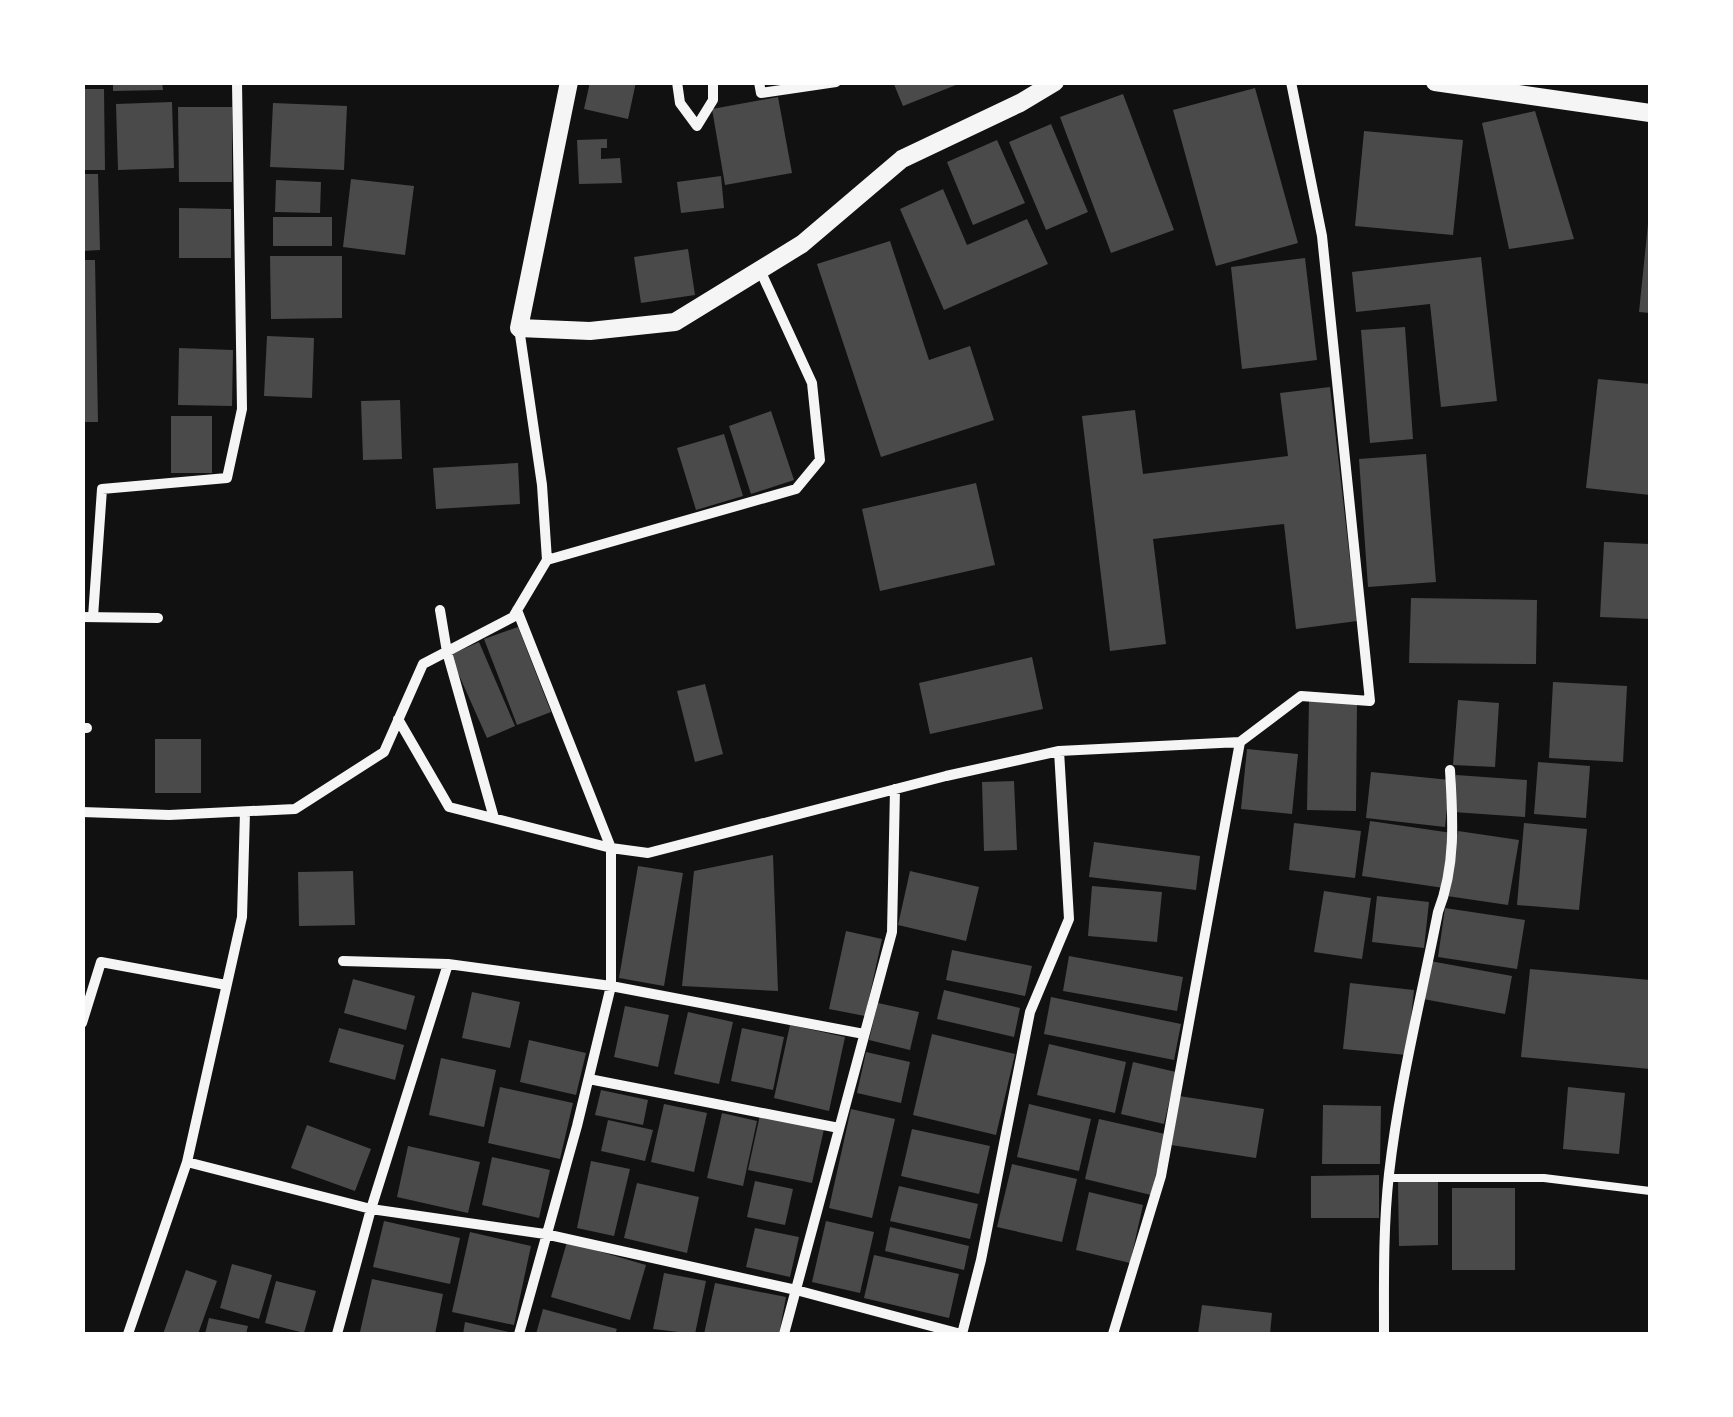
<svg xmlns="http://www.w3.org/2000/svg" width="1733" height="1417" font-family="Spectral,serif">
<rect width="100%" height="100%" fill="#111"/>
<path fill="#4a4a4a" d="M113 82H162L163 90 113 91Z
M590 82H636L628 119 584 109Z
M893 82H961V83L903 106Z
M1255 88 1298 243 1216 266 1173 110Z
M82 89H104L105 170H82Z
M1123 94 1174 230 1111 253 1060 117Z
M778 97 792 173 725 185 712 109Z
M172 102 174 168 118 170 116 104Z
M273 103 347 106 344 170 270 167Z
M178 107H232V182H179Z
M1535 111 1574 239 1509 249 1482 123Z
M1051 124 1088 212 1046 230 1009 142Z
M1364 131 1463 140 1453 235 1355 226Z
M607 139V148H601V159L620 158 622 183 579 184 577 140Z
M997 140 1025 203 973 225 947 162Z
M82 174H98L100 250 82 251Z
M721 176 724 208 681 213 677 182Z
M351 179 414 186 405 255 343 247Z
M276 180 321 182 320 213 275 212Z
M943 189 967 245 1027 219 1048 264 944 310 900 209Z
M179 208 231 209V258H179Z
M273 217H332V246H273Z
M1648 224H1650V313L1639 312Z
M890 241 929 360 970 346 994 420 881 457 817 264Z
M688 249 695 295 641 303 634 257Z
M270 256H342V318L271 319Z
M1481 257 1497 401 1441 407 1430 304 1356 312 1352 272Z
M1305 258 1317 360 1242 369 1231 267Z
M82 260H95L98 422H82Z
M1405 327 1413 439 1370 443 1361 330Z
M267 336 314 338 312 398 264 396Z
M179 348 233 350 232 406 178 405Z
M1598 379 1650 384V495L1586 488Z
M1330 387 1357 621 1296 629 1284 524 1153 539 1166 644 1110 651 1082 416 1135 410 1143 474 1288 456 1280 393Z
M400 400 402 459 363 460 361 401Z
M771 411 794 480 751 494 729 426Z
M171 416H212V473H171Z
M724 434 743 496 696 510 677 448Z
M1426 454 1436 582 1368 587 1359 459Z
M518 463 520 504 436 509 433 468Z
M976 483 995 565 880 591 862 509Z
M1604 542 1650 544V619L1600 617Z
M1411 598 1537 600 1536 664 1409 663Z
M518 627 551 712 517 725 484 639Z
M479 642 515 726 487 738 450 655Z
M1032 657 1043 709 930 734 919 683Z
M1553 682 1627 686 1623 762 1549 758Z
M705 684 723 754 695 762 677 691Z
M1458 700 1499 703 1495 767 1453 765Z
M1309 701 1357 702 1356 811 1307 810Z
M155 739H201V793H155Z
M1247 749 1298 754 1292 814 1241 809Z
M1538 762 1590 766 1586 818 1534 814Z
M1371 772 1450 780 1445 827 1366 818Z
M1456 775 1527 780 1525 817 1453 812Z
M1014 781 1017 850 984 851 982 782Z
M1370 821 1452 833 1444 888 1362 876Z
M1294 823 1361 831 1355 878 1289 870Z
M1524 823 1587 829 1579 910 1517 905Z
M1458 831 1519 840 1508 905 1447 896Z
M1094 842 1200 856 1196 890 1089 877Z
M773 855 778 991 682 986 694 871Z
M638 866 683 873 664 986 619 978Z
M353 871 355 925 299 926 298 872Z
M910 871 979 887 966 941 898 925Z
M1092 886 1162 892 1157 942 1088 936Z
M1324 891 1371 898 1362 959 1314 952Z
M1377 896 1429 902 1424 948 1372 942Z
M1445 908 1525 920 1517 969 1438 957Z
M846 931 882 939 865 1016 829 1009Z
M952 950 1032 966 1025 996 946 980Z
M1069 956 1183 977 1177 1011 1063 991Z
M1430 961 1512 976 1505 1014 1423 999Z
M1530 969 1650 980V1069L1521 1057Z
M353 979 415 996 406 1030 344 1013Z
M1350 983 1414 990 1407 1055 1343 1049Z
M944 990 1020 1008 1014 1037 937 1019Z
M472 992 520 1002 510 1048 462 1038Z
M1051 997 1181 1024 1174 1060 1044 1034Z
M878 1003 919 1012 910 1050 869 1040Z
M625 1006 669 1015 658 1067 614 1057Z
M688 1012 733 1022 719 1084 674 1074Z
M790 1025 845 1037 829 1111 774 1098Z
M339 1028 404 1045 395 1080 329 1062Z
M742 1028 784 1037 773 1090 731 1081Z
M932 1034 1015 1054 996 1135 913 1115Z
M529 1040 586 1053 576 1095 520 1082Z
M1049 1044 1126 1062 1115 1113 1037 1095Z
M866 1052 910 1062 901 1103 857 1093Z
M441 1058 496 1070 484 1127 429 1115Z
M1133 1062 1176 1072 1164 1124 1121 1114Z
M500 1087 573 1103 560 1159 488 1143Z
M1568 1087 1625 1093 1619 1154 1563 1149Z
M601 1090 648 1100 643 1125 595 1115Z
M1179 1096 1264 1109 1256 1158 1171 1145Z
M664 1104 707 1113 694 1172 651 1162Z
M1029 1104 1091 1119 1079 1171 1017 1157Z
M1323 1105 1381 1106 1380 1164H1322Z
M851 1109 895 1119 872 1218 829 1208Z
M722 1113 757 1121 743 1186 707 1178Z
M760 1115 824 1129 812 1183 748 1170Z
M1099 1119 1165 1134 1151 1195 1085 1179Z
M608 1120 653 1130 645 1161 601 1151Z
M307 1125 371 1149 355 1191 291 1168Z
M912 1129 990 1146 979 1194 901 1176Z
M408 1146 480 1162 468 1213 397 1197Z
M492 1157 550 1170 539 1218 482 1205Z
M591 1161 630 1169 614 1236 577 1228Z
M1012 1164 1077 1179 1062 1242 997 1227Z
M1379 1175V1218H1311V1176Z
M755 1181 793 1189 785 1225 747 1217Z
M1398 1181H1438V1245L1399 1246Z
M637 1183 699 1197 687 1253 624 1238Z
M899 1186 978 1204 970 1239 890 1221Z
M1452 1188H1515V1270H1452Z
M1089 1192 1143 1205 1130 1263 1076 1250Z
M384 1221 460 1238 450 1284 373 1267Z
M826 1221 874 1232 860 1293 812 1282Z
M890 1227 969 1246 964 1270 885 1251Z
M755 1228 799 1237 790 1277 746 1267Z
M470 1232 531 1246 514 1325 452 1312Z
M567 1242 646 1265 630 1320 551 1297Z
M874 1255 959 1274 949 1318 864 1298Z
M232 1264 272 1275 259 1319 220 1308Z
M186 1270 217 1281 198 1334H163Z
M664 1273 706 1281 695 1334 653 1329Z
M372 1279 443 1294 435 1334 360 1332Z
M276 1281 316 1291 304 1333 265 1323Z
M715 1283 786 1297 779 1334H704Z
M1202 1305 1272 1313 1270 1334H1198Z
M543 1309 617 1329 615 1334H536Z
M209 1318 248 1326 246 1334H205Z
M465 1322 513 1333V1334H463Z"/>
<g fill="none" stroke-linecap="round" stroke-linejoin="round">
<path stroke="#f5f5f5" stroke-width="8" d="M1388 1178H1544L1650 1191"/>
<path stroke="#f5f5f5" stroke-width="10" d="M677 82 680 103 697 126 713 100V82
M759 82 761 93 836 82
M547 560 796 489 820 460 812 383 760 270
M440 610 447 652 494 818
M517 610 611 848V986L577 1126 519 1334
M82 617 158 618
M93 617 102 489 227 478 242 409 237 82
M398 719 449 807 611 848 648 853 946 776 1059 751 1240 742 1301 696 1370 701 1322 236 1291 82
M82 728H87
M82 812 169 815 295 809 384 752 423 664 513 617 547 560 542 485 519 328
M343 961 448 964 611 986 864 1034
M82 1023 101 962 226 985
M589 1079 839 1128
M187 1162 371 1209 545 1234 796 1290 961 1334
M128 1334 187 1162 242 917 245 812
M337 1334 371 1209 448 964
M784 1334 892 932 895 789
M962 1334 981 1260 1030 1012 1069 919 1059 751
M1113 1334 1161 1176 1240 742
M1384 1334C1384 1281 1383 1228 1389 1174 1399 1086 1421 999 1438 912 1456 866 1453 818 1450 770"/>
<path stroke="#f5f5f5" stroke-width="18" d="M569 82 519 328 590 331 675 322 802 244 902 159 1020 103 1055 82
M1435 82 1650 113"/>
</g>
<rect width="1733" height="1417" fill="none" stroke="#ffffff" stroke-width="170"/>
</svg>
